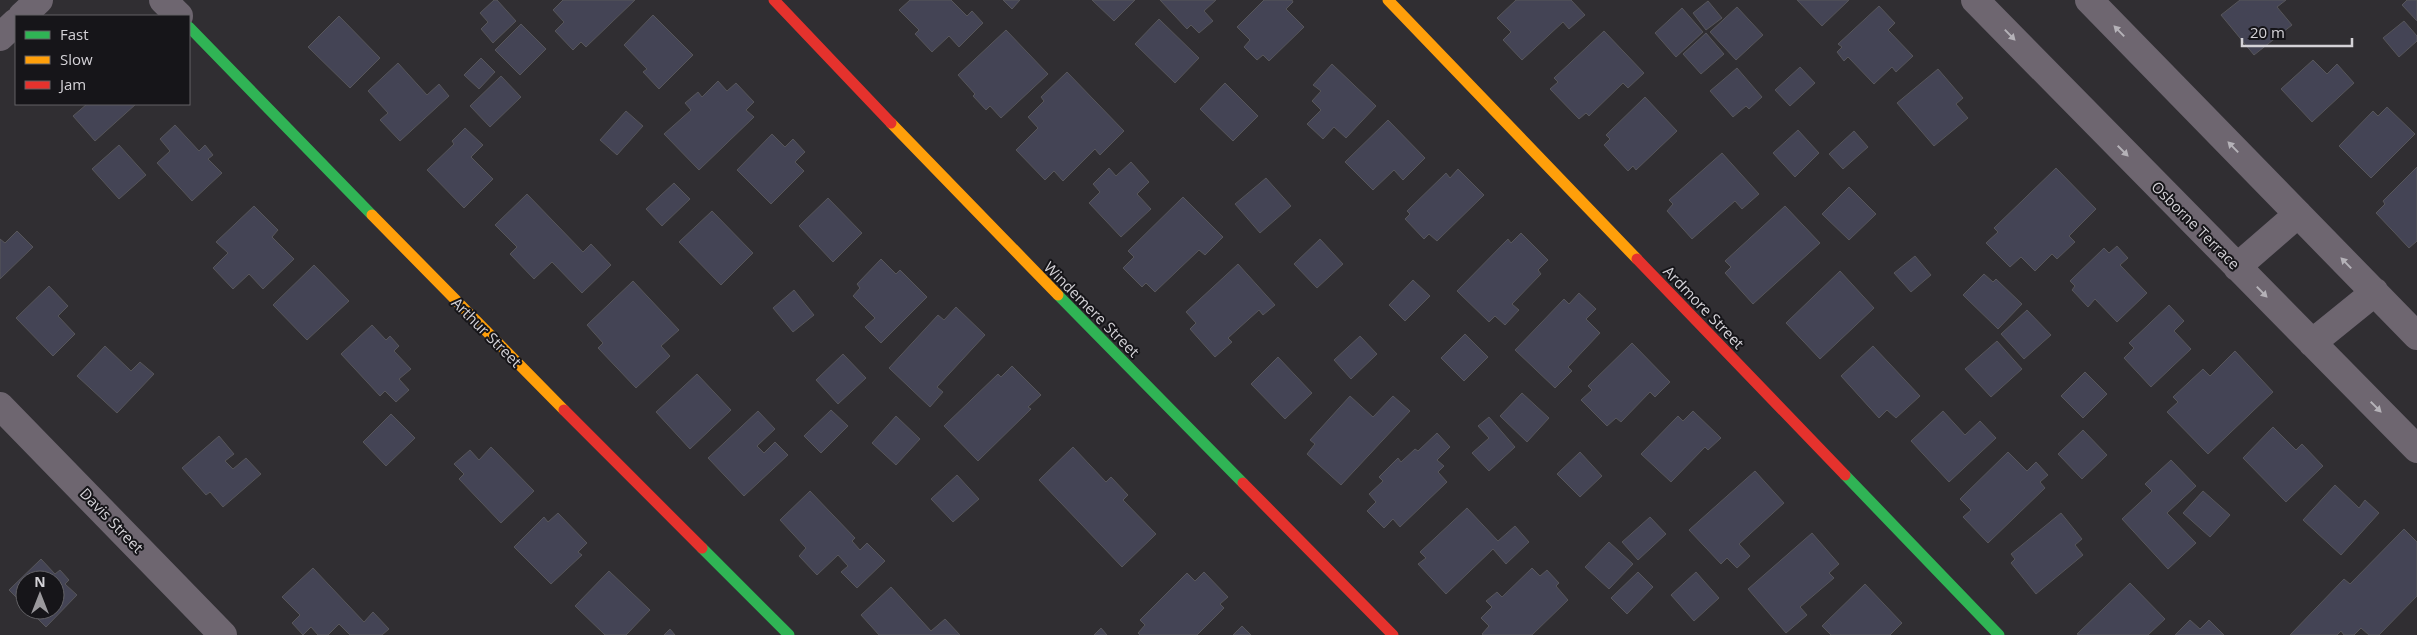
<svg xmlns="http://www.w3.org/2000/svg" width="2417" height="635" font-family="'Open Sans',sans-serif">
<rect width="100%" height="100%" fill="#302e32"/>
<path fill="#445" stroke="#57565a" d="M494 0H497L516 21 493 43 481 29 488 22 480 13Z
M563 0H635L586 47 581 42 573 50 555 31 564 22 553 10Z
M910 0H951L967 16 972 11 983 23 959 47 949 36 932 52 915 34 919 30 899 10Z
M1003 0H1020L1012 9Z
M1092 0H1135L1114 21Z
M1160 0H1216L1204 11 1213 21 1199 33 1191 25 1187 29Z
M1264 0H1292L1293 2 1286 9 1304 27 1269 61 1263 55 1257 60 1244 47 1250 40 1237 27Z
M1516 0H1571L1585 15 1569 29 1563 22 1522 60 1503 40 1511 32 1497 18Z
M1797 0H1849L1822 26Z
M2240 0H2286L2277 7 2292 25 2254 55 2221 15Z
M2407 0H2417V21L2402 5Z
M1708 1 1722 18 1706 30 1693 13Z
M1879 6 1895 23 1888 30 1913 56 1896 72 1892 67 1874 84 1848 57 1844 61 1837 52 1842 47 1838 44Z
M1737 7 1763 35 1736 60 1710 32Z
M1682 8 1703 32 1676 57 1655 33Z
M653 15 693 55 659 89 643 72 647 69 624 45Z
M339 16 380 58 350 88 308 47Z
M1159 19 1199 58 1175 83 1135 44Z
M2404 21 2417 36V41L2399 57 2383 38Z
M521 24 546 49 520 75 495 50Z
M1006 30 1048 74 1001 118 990 106 986 110 973 96 975 94 958 75Z
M1604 31 1644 73 1628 88 1623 83 1589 116 1586 113 1579 119 1550 89 1558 82 1554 78Z
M1706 33 1724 54 1701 74 1683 54Z
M481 58 495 72 479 89 464 75Z
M2313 60 2327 74 2337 64 2354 83 2312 122 2281 89Z
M398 63 427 95 439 84 449 96 400 141 380 120 388 113 368 91Z
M1332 64 1376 106 1346 138 1334 127 1323 139 1307 124 1321 110 1312 101 1321 91 1313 85Z
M1800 67 1815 83 1790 106 1775 90Z
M1737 68 1762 97 1749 109 1746 106 1733 117 1710 91Z
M1938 69 1963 98 1956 104 1968 118 1934 146 1897 103Z
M1067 72 1124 131 1100 155 1095 149 1063 181 1054 171 1045 180 1016 150 1038 128 1028 117 1044 101 1041 97Z
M501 76 521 97 490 127 470 106Z
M718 81 727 91 736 83 754 102 746 110 754 117 699 170 664 134 691 110 685 103 698 92 702 97Z
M1225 83 1258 116 1233 141 1200 109Z
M1645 97 1677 131 1636 170 1633 166 1628 171 1604 145 1610 139 1606 135Z
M87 104H136L95 141 73 116Z
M2387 107 2415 134 2371 178 2339 146 2373 111 2378 116Z
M626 111 643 126 617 155 600 140Z
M1388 120 1425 158 1403 180 1394 170 1373 190 1345 162Z
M175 125 199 151 205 145 213 155 208 159 222 173 192 201 157 163 170 151 160 139Z
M465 128 483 145 471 157 493 179 464 208 427 170 454 144 452 141Z
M1798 130 1819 153 1795 177 1773 153Z
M1854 131 1868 147 1843 169 1829 154Z
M772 134 785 147 793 139 805 152 795 162 804 171 771 204 737 170Z
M119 145 146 175 119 199 92 169Z
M1722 153 1759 194 1742 209 1735 201 1692 239 1667 211 1673 204 1669 200Z
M1131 162 1149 182 1137 194 1151 209 1121 237 1089 203 1100 192 1093 184 1109 168 1116 176Z
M2417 167V241L2409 248 2376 213 2385 204 2383 201Z
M2056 168 2096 209 2069 236 2075 242 2057 259 2052 254 2035 271 2021 257 2010 267 1986 243 1998 232 1994 228Z
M1458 169 1484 195 1437 241 1429 234 1424 239 1405 219 1410 214 1407 211 1446 173 1450 178Z
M1266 178 1291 206 1260 233 1235 204Z
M674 183 690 199 662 226 646 209Z
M1849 187 1876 214 1849 240 1822 214Z
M527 194 583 252 591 244 611 265 582 293 552 262 534 279 510 254 517 247 495 225Z
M1183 197 1223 237 1205 255 1199 250 1155 292 1146 283 1142 287 1123 268 1134 257 1128 251Z
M828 198 862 233 833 262 799 226Z
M254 206 278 230 272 237 294 259 263 289 249 274 233 289 213 268 228 253 216 242Z
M1785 206 1820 243 1753 304 1725 273 1731 267 1725 261Z
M712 211 753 253 721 285 679 242Z
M17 231 33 247 0 279V239L5 243Z
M1521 233 1548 260 1538 270 1541 274 1512 304 1519 310 1505 325 1495 316 1489 322 1457 291 1508 239 1511 243Z
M1320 239 1343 264 1317 288 1294 264Z
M2117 246 2128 258 2120 265 2147 293 2117 322 2095 299 2088 307 2072 290 2075 286 2070 281 2104 248 2109 253Z
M1915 256 1931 275 1911 292 1894 273Z
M881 259 896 274 900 270 927 297 881 343 865 327 875 318 853 296 860 288 857 284Z
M1238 264 1275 305 1263 315 1259 310 1228 338 1232 342 1215 357 1190 329 1196 323 1186 312Z
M314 265 349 301 307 340 273 305Z
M1840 271 1874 308 1820 359 1786 323Z
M1984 274 1993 282 1996 279 2022 304 1998 329 1963 295Z
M1413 280 1430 296 1405 321 1389 305Z
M633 281 679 330 661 346 670 356 636 388 598 348 603 343 587 325Z
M49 286 68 306 58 316 75 334 53 356 16 318Z
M794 290 814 315 793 332 773 308Z
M1579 293 1596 309 1586 319 1600 333 1568 367 1572 371 1555 388 1515 350 1564 299 1569 304Z
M2169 305 2184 321 2174 331 2191 349 2151 387 2124 358 2134 348 2129 343Z
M956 307 985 335 937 387 943 392 930 407 889 368 938 315 944 320Z
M2027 310 2051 335 2024 359 2001 334Z
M372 325 386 340 390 336 399 346 394 351 411 369 399 379 409 390 396 402 385 391 380 396 341 354Z
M1465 334 1488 357 1464 381 1441 358Z
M1360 336 1377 354 1351 379 1334 360Z
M1997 341 2022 369 1991 397 1965 369Z
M1632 343 1670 382 1655 397 1650 392 1621 422 1616 418 1607 426 1581 400 1592 390 1588 386Z
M105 346 131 371 140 362 154 374 117 413 77 376Z
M1873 346 1920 396 1896 418 1887 410 1879 418 1841 376Z
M2235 351 2273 392 2208 454 2167 412 2178 402 2173 397 2203 369 2210 376Z
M843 354 866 378 838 404 816 380Z
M1278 357 1312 393 1285 419 1251 384Z
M1012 366 1041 395 1028 407 1031 409 978 461 944 426 998 374 1001 377Z
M2085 372 2107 394 2083 418 2061 396Z
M697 374 731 410 690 449 656 412Z
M1522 393 1549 418 1527 442 1500 416Z
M1350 396 1373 417 1393 396 1410 411 1341 485 1307 454 1315 444 1310 440Z
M831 410 848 426 821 453 804 436Z
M758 411 775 429 757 446 764 453 775 442 788 455 744 496 708 458Z
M1693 411 1721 438 1708 450 1705 447 1671 482 1641 454 1678 416 1683 421Z
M1943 411 1965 435 1980 421 1996 438 1949 482 1911 441Z
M391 414 415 438 386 466 363 442Z
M896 416 920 439 896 465 872 443Z
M1489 417 1515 447 1489 471 1472 453 1489 438 1478 426Z
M2273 427 2296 450 2302 444 2323 466 2286 502 2243 458Z
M2083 430 2107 455 2082 479 2058 454Z
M1437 433 1450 447 1437 460 1444 466 1438 472 1447 482 1400 527 1393 519 1384 528 1367 511 1376 502 1369 494 1383 481 1379 477 1398 458 1401 462 1415 449 1418 451Z
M219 436 234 454 225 461 233 469 246 458 261 474 223 507 210 492 206 495 182 468Z
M491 447 534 491 501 523 459 479 464 474 454 464 470 450 479 460Z
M1073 447 1106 482 1111 477 1128 495 1123 500 1156 534 1122 567 1039 480Z
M1580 452 1602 476 1580 497 1557 474Z
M2008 452 2027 471 2036 462 2048 475 2040 482 2045 488 1988 543 1963 517 1971 510 1960 499Z
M2171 460 2196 486 2167 513 2196 543 2168 569 2122 519 2152 491 2145 484Z
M1755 471 1784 503 1739 544 1750 556 1737 568 1727 558 1721 564 1689 530Z
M957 475 979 499 953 522 931 499Z
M2335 485 2359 508 2365 500 2379 513 2341 555 2303 520Z
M810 491 855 538 852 541 860 550 867 543 885 561 857 588 841 572 848 566 838 555 817 575 799 556 806 548 780 520Z
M2203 491 2230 515 2210 537 2183 513Z
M1467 508 1498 541 1515 526 1529 542 1506 564 1493 549 1446 594 1418 564 1426 558 1420 552Z
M558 513 587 543 578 552 582 555 551 584 514 547 544 517 548 522Z
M2061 513 2082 539 2075 545 2083 555 2036 594 2011 563 2015 559 2011 554Z
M1650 517 1666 534 1638 560 1622 542Z
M2404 529 2417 542V596L2379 635H2369L2361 628 2354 635H2344L2341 631 2337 635H2290L2344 579 2350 584Z
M1812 533 1839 564 1829 573 1834 578 1800 607 1807 615 1786 633 1748 589Z
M1609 542 1633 564 1609 589 1585 567Z
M41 559 55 574 60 570 69 580 65 584 77 595 46 627 29 610H55V580H25V606L9 590Z
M313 568 364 622 373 612 389 629 382 635H350L339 624 328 635H318L311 627 303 635 292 623 300 615 282 597Z
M1532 568 1540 576 1547 570 1559 583 1556 586 1568 600 1532 635H1483L1482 634 1489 626 1481 618 1492 607 1486 601 1497 592 1502 597Z
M609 571 650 610 626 635H605L575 606Z
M1204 572 1228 597 1220 604 1224 608 1197 635H1140L1138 633 1145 625 1140 620 1187 573 1195 581Z
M1638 572 1653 587 1627 614 1611 598Z
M1696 572 1719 598 1694 621 1671 595Z
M2130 583 2165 619 2148 635H2079L2077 634Z
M1865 584 1902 623 1890 635H1831L1822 626Z
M891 587 931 631 945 619 960 635H879L861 615Z
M2190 620 2200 629 2209 620 2224 635H2175Z
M1242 626 1251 635H1233Z
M1101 628 1107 635H1094Z
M670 629 675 635H664Z"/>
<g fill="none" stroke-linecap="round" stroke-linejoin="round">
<path stroke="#6e6670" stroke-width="28" d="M163 0 179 16
M1975 0 2417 449
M2089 0 2417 336
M22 16 39 0
M0 37 16 22
M2237 267 2298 214
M2312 343 2375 292
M0 406 223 635"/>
<path stroke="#30b455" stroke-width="11" d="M189 27 372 215
M1058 295 1243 483
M1845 475 1999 635
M702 548 789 635"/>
<path stroke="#ff9f0a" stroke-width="11" d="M1388 0 1637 259
M891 123 1058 295
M372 215 564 410"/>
<path stroke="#e5322d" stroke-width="11" d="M774 0 891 123
M1637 259 1845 475
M564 410 702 548
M1243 483 1393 635"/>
</g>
<defs><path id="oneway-solid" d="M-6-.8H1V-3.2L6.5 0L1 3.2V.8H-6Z" transform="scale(1.25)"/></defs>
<g fill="#b5b2b8">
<use href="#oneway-solid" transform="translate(2119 31) rotate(-134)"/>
<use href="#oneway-solid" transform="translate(2010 35) rotate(46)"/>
<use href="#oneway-solid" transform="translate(2233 147) rotate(-134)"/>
<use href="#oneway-solid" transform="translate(2123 151) rotate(45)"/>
<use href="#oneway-solid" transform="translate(2346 263) rotate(-134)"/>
<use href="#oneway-solid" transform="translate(2262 292) rotate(46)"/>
<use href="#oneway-solid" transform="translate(2376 407) rotate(45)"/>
</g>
<g text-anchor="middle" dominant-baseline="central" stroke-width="4" stroke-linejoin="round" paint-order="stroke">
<g font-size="15" fill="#d4d2d7" stroke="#161519">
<text transform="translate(2196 225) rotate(45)">Osborne Terrace</text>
<text transform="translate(1704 307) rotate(46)">Ardmore Street</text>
<text transform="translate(1092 309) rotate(45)">Windemere Street</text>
<text transform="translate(487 332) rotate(45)">Arthur Street</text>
<text transform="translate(112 520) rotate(46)">Davis Street</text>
</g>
</g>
<rect x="15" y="15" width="175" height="90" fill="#161519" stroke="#626165"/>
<rect x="25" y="31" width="25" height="8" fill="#30b455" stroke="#626165"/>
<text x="60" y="40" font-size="15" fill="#d4d2d7">Fast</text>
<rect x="25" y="56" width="25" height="8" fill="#ff9f0a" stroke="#626165"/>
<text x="60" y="65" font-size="15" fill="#d4d2d7">Slow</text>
<rect x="25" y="81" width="25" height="8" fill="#e5322d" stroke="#626165"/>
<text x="60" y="90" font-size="15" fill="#d4d2d7">Jam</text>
<g transform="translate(40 595)"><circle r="24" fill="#161519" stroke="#626165"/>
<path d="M0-4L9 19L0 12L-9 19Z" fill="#9b999d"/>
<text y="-8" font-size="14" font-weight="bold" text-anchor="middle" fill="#d4d2d7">N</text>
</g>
<path d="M2242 38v8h110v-8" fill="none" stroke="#d4d2d7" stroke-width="2.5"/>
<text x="2250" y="38" font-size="15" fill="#d4d2d7" stroke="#161519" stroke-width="4" paint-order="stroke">20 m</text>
</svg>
